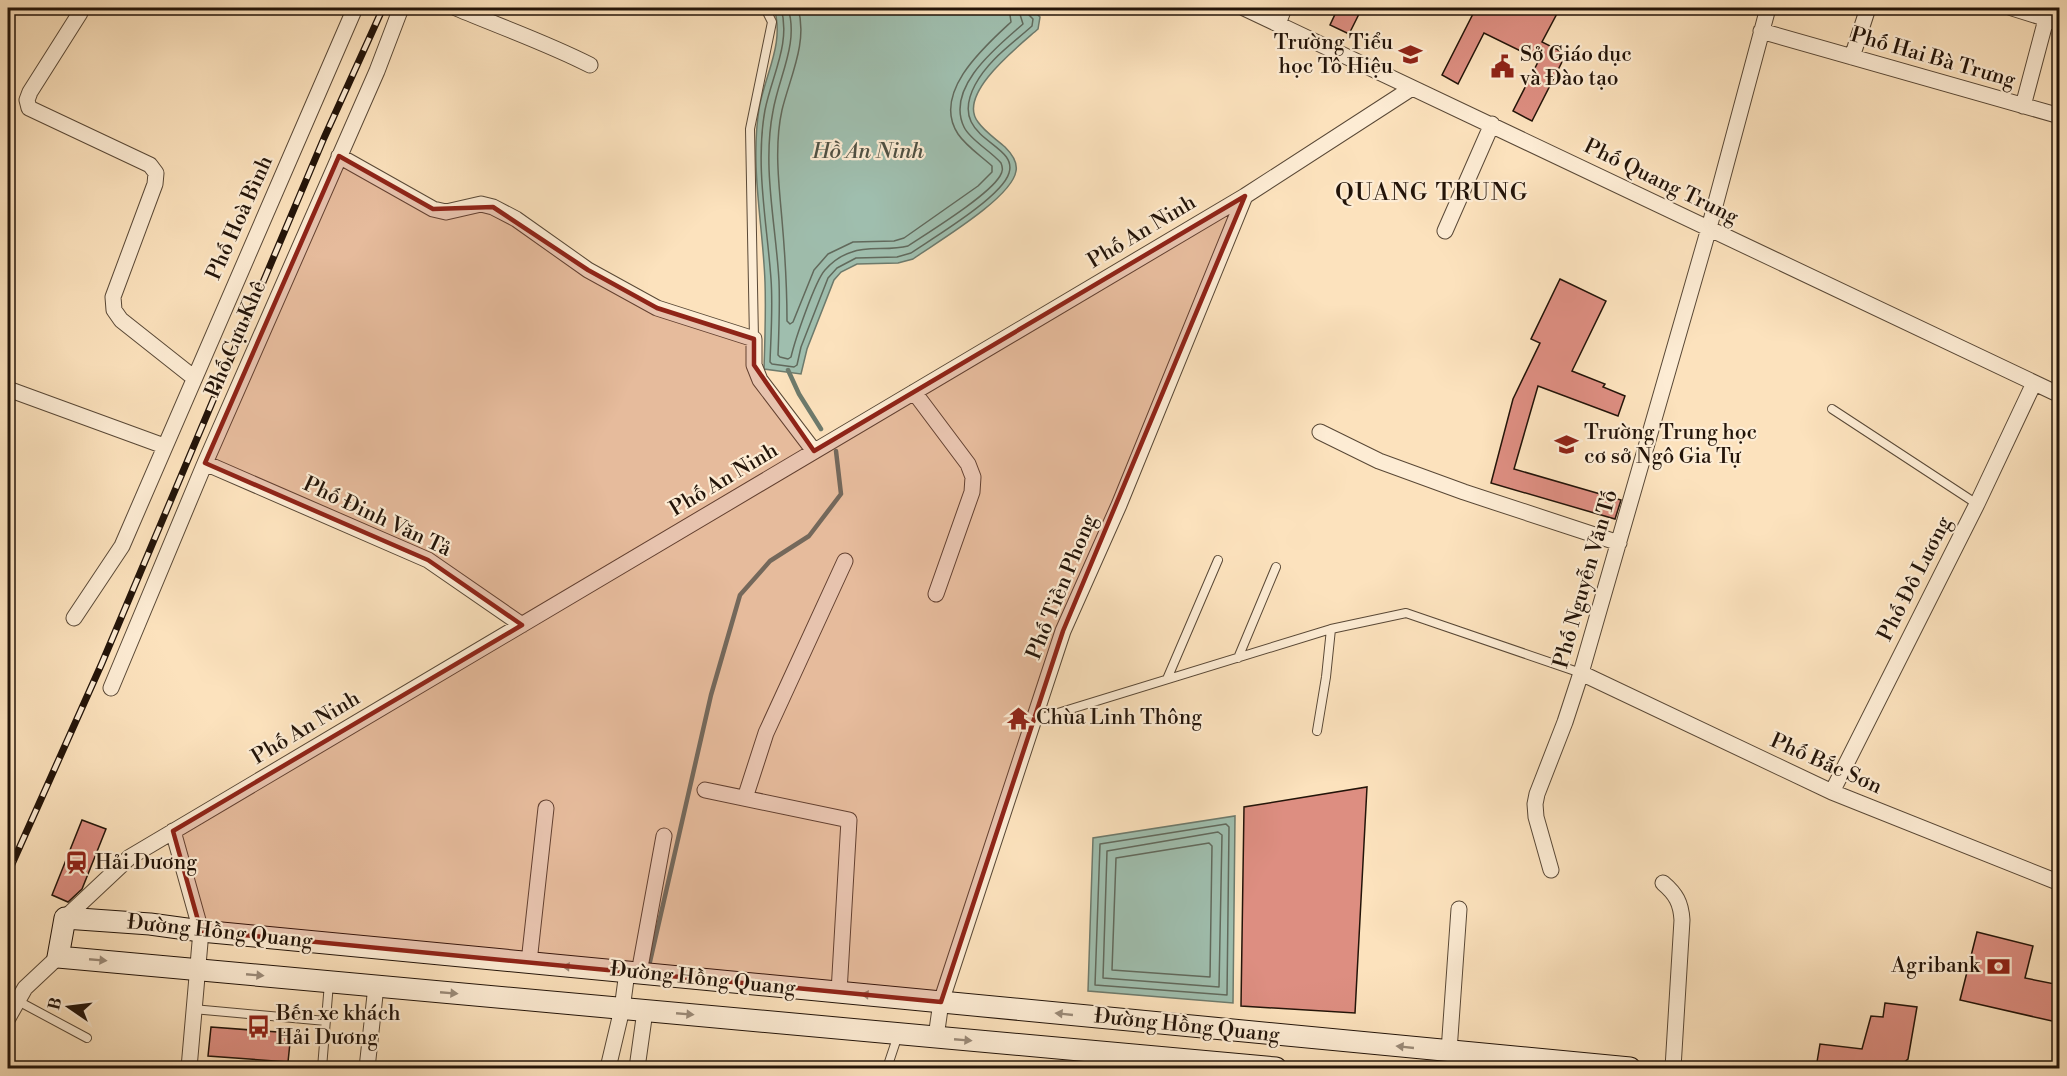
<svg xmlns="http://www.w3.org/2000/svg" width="2067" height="1076" font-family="'Libre Bodoni',serif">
<rect width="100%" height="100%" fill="#fce2bd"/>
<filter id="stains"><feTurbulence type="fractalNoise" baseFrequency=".00333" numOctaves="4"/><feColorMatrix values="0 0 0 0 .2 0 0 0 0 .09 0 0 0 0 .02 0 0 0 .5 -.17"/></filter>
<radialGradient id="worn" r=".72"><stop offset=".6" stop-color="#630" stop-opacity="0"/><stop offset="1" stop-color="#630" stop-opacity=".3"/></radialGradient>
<path fill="#9fbeae" stroke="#6d7a6c" stroke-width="1.5" d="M774 8H1025L1034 11 1040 17 1038 29C1020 45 956 94 978 122 985 132 996 139 1005 147 1011 153 1018 161 1016 171 1012 198 937 242 913 259L898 263 857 264 841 272 834 280 807 349 801 374 764 369C765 340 766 311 765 282 763 225 750 167 759 109 765 74 785 43 774 8Z
M1235 816 1233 1003 1088 991 1093 838Z"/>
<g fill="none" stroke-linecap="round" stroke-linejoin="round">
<path stroke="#61695c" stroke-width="1.5" d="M781 8C791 43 772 75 765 110 755 165 767 223 771 279 773 306 771 334 770 362L772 364 794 367 797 365 801 347 828 278 837 268 856 258 897 257 911 253C933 238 1002 197 1009 173 1019 142 946 140 975 85 988 60 1012 44 1032 26L1033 19 1027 13 1026 8
M788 8C799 43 779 76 773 111 762 167 776 225 779 281 780 305 779 330 778 355L780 357 788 359 791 357C795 340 815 281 825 270 832 262 842 255 852 252 867 246 890 251 908 246 929 232 988 196 1000 176 1003 171 1003 168 1001 163 991 151 970 140 964 127 945 87 998 46 1023 24L1018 8
M798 8C808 42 790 77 782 110 774 146 779 185 782 220 785 254 787 287 787 321L790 324 793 322 814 270 828 254 853 242 894 241 904 238 978 186 992 172V166C981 156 966 146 958 134 931 93 985 46 1011 22L1009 8
M1226 824 1229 827 1227 995 1095 985 1100 844Z
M1218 832 1222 835 1219 987 1103 978 1107 851Z
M1209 843 1212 846 1210 977 1112 970 1116 858Z"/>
<path stroke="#6d7a6c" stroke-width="4.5" d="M788 370 799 394 821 429
M649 966 711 695 740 595 770 561 809 536 841 494 836 451"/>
</g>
<path fill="#dd8e81" stroke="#231409" stroke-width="1.5" d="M1338 8H1362L1349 34 1330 25Z
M1476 8 1488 14 1492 8H1560L1542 42 1566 54 1532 121 1513 111 1539 60 1484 33 1458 84 1442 75Z
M1560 279 1606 301 1572 371 1605 384 1603 387 1625 396 1618 416 1538 386 1514 469 1621 500 1615 519 1491 483 1513 399 1540 343 1531 339Z
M1367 787 1355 1013 1241 1006 1244 807Z
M82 820 106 829 82 889 68 902 52 895Z
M1977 932 2033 946 2025 978 2060 985V1018L2052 1021 1960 1000Z
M1885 1003 1917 1007 1908 1059 1897 1068H1816L1820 1044 1862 1049 1871 1016 1883 1017Z
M211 1027 291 1033 288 1062 208 1056Z"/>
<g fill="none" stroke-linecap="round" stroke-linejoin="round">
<defs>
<path id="lane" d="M754 339 750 129 772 22 765 8
M1832 409 1977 504
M1238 658 1276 567
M1167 679 1218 560
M1035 720 1331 629 1406 613 1581 673
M1317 731 1326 677 1331 629
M18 1001 87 1038
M193 1009 326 1021
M322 1068 329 983
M887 1068 898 1035"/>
<path id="street" d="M456 8C501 27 547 43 590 65
M1244 8 2060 395
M2012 8 2060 23
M80 13 30 92 27 100 29 108 150 165 156 173 155 184 113 297 114 310 121 320 193 377
M1278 24 1284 8
M1761 31 2060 116
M1852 57 1868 8
M2023 106 2049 8
M339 156 433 209 446 212 481 204 493 207 516 219 588 270 657 308 754 339V365L760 380 814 451
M1445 231 1492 124
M8 389 164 446
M914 392 968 464 973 477 972 492 936 594
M1320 432 1379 461 1464 492 1619 543
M205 463 428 560 522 625
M74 618 122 546 355 8
M1581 673 1832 792 2060 883
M111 688 205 463 377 71 401 8
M705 790 849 820 839 992
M1832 792 1977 504 2034 383
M745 798 766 733 845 561
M173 831 201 931 189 1068
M1551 870 1536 817 1535 804 1537 794 1565 722 1581 673 1709 228 1768 8
M1663 883C1676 894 1681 903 1682 920L1673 1068
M65 918 130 857 1245 196 1412 88
M529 962 546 808
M639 973 664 836
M8 1018 25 988 58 957
M936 1037 941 1002 1063 631 1119 505 1245 196
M1449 1051 1459 909
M367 1068 376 986
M608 1068 622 1009 627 972
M637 1068 645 1011"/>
<path id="secondary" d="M1276 1068 58 957 65 918 150 924 201 931 1630 1068"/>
</defs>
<use href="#lane" stroke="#594836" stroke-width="10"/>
<use href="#street" stroke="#594836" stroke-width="17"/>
<use href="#secondary" stroke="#231409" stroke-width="23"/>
<use href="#lane" stroke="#fdecd4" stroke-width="8"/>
<use href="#street" stroke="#fdecd4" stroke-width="15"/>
<use href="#secondary" stroke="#fdecd4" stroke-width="21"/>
<defs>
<path id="rail" d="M8 873 102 663 324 138 383 8"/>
</defs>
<use href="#rail" stroke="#231409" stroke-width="7"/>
<use href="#rail" stroke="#fdecd4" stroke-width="4.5" stroke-dasharray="14" stroke-linecap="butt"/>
</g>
<defs><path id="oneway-solid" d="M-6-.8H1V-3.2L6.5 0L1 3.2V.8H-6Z" transform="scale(1.5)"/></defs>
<g fill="#9b8b79">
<use href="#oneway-solid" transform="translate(98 960) rotate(5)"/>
<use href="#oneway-solid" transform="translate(571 967) rotate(-175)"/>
<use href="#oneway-solid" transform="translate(255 975) rotate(5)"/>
<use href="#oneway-solid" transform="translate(449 993) rotate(5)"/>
<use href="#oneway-solid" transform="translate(870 995) rotate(-175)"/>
<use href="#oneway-solid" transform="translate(685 1014) rotate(5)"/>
<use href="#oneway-solid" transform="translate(1064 1014) rotate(-174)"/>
<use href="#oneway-solid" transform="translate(963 1040) rotate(5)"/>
<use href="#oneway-solid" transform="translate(1405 1047) rotate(-174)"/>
</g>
<path fill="#8f2418" fill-opacity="0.2" stroke="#8f2418" stroke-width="4.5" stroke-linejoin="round" d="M339 156 433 209 493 207 588 270 657 308 754 339V365L814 451 1245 196 1063 631 941 1002 201 931 173 831 522 625 428 560 205 463Z"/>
<defs>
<symbol id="school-bare" viewBox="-9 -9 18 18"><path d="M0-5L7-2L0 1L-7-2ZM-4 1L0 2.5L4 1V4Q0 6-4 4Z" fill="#8f2418" stroke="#fdecd4" stroke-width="2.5" paint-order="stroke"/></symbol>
<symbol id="civic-bare" viewBox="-9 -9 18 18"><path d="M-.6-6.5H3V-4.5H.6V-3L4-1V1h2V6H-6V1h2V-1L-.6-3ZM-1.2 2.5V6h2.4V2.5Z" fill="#8f2418" stroke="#fdecd4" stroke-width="2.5" paint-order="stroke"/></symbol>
<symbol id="temple-bare" viewBox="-9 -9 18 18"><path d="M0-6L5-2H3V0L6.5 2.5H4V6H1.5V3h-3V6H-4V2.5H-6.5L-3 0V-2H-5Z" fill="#8f2418" stroke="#fdecd4" stroke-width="2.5" paint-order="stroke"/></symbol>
<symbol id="station-bare" viewBox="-9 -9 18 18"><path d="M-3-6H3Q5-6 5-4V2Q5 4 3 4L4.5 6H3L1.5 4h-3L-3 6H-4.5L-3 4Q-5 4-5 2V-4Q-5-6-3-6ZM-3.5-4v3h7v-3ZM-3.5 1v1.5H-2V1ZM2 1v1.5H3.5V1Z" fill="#8f2418" stroke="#fdecd4" stroke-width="2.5" paint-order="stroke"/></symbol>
<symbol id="bank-bare" viewBox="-9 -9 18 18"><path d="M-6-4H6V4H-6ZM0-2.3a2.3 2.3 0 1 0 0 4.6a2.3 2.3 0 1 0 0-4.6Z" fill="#8f2418" stroke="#fdecd4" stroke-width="2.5" paint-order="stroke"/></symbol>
<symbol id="bus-bare" viewBox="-9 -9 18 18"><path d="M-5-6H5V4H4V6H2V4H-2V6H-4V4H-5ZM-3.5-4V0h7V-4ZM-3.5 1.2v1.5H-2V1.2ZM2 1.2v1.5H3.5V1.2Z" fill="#8f2418" stroke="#fdecd4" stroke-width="2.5" paint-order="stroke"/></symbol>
</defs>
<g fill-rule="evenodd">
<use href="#school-bare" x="1394" y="38" width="33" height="33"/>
<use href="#civic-bare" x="1486" y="50" width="33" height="33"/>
<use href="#school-bare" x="1550" y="428" width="33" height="33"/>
<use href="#temple-bare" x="1002" y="702" width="33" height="33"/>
<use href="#station-bare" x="60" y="846" width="33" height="33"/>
<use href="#bank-bare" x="1982" y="950" width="33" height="33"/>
<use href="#bus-bare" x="242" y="1010" width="33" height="33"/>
</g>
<g text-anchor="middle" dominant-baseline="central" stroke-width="4.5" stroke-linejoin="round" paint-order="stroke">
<g font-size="21" fill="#231409" stroke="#fdecd4" text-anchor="start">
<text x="1393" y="43" text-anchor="end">Trường Tiểu<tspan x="1393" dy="24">học Tô Hiệu</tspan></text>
<text x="1520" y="55">Sở Giáo dục<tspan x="1520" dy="24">và Đào tạo</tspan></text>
<text x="1584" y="433">Trường Trung học<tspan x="1584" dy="24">cơ sở Ngô Gia Tự</tspan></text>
<text x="1036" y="718">Chùa Linh Thông</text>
<text x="95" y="863">Hải Dương</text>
<text x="1980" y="966" text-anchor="end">Agribank</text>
<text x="276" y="1014">Bến xe khách<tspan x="276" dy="24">Hải Dương</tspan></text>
</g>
<g font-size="21" fill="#231409" stroke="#fdecd4">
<text transform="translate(1933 58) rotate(16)">Phố Hai Bà Trưng</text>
<text transform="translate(1661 182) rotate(26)">Phố Quang Trung</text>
<text transform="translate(240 218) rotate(-66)">Phố Hoà Bình</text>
<text transform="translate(1142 232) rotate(-31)">Phố An Ninh</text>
<text transform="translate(236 339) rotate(-67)">Phố Cựu Khê</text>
<text transform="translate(724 480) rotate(-31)">Phố An Ninh</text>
<text transform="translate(377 517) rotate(25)">Phố Đinh Văn Tả</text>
<text transform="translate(1586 579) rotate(-74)">Phố Nguyễn Văn Tố</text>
<text transform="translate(1915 579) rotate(-63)">Phố Đô Lương</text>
<text transform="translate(1062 587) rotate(-68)">Phố Tiền Phong</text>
<text transform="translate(306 728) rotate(-31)">Phố An Ninh</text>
<text transform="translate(1826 764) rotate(24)">Phố Bắc Sơn</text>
<text transform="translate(220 932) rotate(6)">Đường Hồng Quang</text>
<text transform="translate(703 979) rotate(6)">Đường Hồng Quang</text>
<text transform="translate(1187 1026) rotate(6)">Đường Hồng Quang</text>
</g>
<g font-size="22" font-style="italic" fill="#4e5043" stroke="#fdecd4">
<text x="868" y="151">Hồ An Ninh</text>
</g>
<g font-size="24" letter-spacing="1.5" fill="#231409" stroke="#fdecd4">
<text x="1432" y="193">QUANG TRUNG</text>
</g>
</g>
<rect width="2067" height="1076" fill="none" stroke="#fce2bd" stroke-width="30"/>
<rect x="9" y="9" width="2049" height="1058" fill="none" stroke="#231409" stroke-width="3"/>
<rect x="15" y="15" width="2037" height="1046" fill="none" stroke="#231409" stroke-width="1.5"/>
<g transform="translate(69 1007) rotate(284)" stroke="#fdecd4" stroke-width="4.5" paint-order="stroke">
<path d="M0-4.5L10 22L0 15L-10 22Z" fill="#231409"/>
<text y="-9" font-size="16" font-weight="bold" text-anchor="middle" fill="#231409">B</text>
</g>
<rect width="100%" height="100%" filter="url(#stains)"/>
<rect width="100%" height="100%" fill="url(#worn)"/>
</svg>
